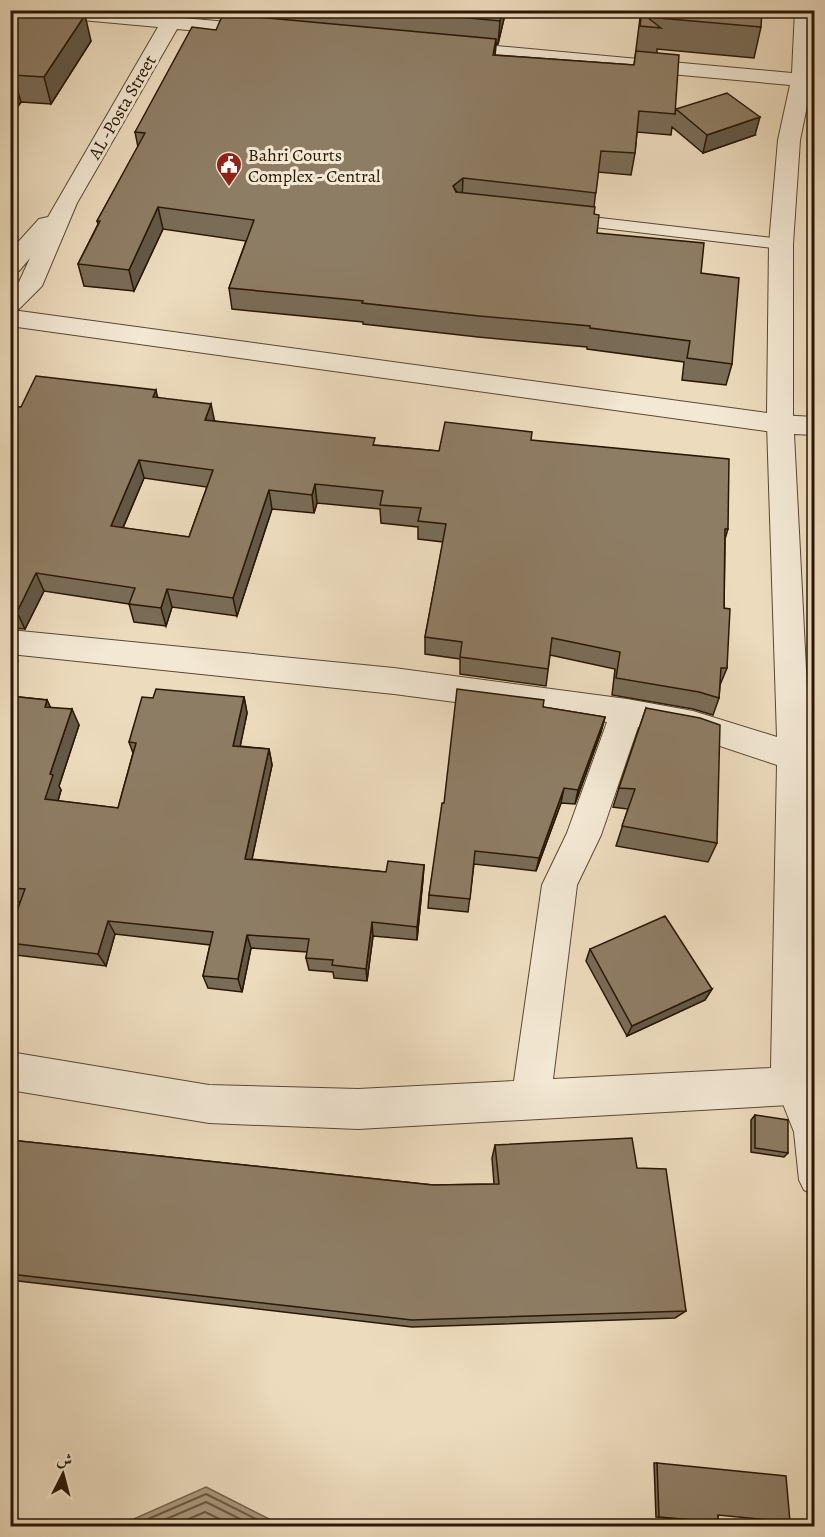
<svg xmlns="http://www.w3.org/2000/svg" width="825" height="1537" font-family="Alegreya,Amiri,serif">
<rect width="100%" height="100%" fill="#ecdbbd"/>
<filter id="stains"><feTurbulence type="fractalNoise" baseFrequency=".00333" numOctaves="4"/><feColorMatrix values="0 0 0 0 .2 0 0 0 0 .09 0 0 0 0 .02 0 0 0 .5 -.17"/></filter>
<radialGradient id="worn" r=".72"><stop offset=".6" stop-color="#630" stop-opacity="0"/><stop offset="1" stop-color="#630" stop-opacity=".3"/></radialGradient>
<path fill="#aa987e" stroke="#76644e" stroke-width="1.5" d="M206 1487 283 1526H118Z"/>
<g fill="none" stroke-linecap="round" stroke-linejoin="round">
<path stroke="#6a5842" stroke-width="2" d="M132 1526 206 1494 270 1526
M150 1526 206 1502 254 1526
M172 1526 205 1512 234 1526"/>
<defs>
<path id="service" d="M566 214 781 239 787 240 790 244 787 248 781 249 560 223 558 219 560 215Z
M790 1072 800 1076 814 1112V1195L804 1190 799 1180 794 1132 776 1086 780 1076Z"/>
<path id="minor" d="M780 415 814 417V435L794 434 810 748 814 749V777L810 776 809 1070 814 1071V1109L790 1105 358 1129 209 1123 10 1090V1052L209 1085 358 1089 514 1081 542 885 567 833 607 722 394 694 10 654V630L394 668 627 699 693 711 777 737 767 424 770 417ZM638 727 693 737 777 765 771 1068 553 1079 577 885 601 835Z"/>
<path id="tertiary" d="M29 10H107L165 16 168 10H187L183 18 263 25 270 27 273 31 270 35 263 37 177 29 77 203 42 286 19 309 12 310 767 413 769 244 778 140 790 85 452 54 445 52 442 48 445 44 452 42 792 73 795 10H814L813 75H814V87H811L800 140 793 244V424L790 431 780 433 10 326V290L19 282 30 258 19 271 10 273V251L39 219 48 217 158 27 38 16 31 14Z"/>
</defs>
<use href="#service" stroke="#5a4833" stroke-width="2"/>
<use href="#minor" stroke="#5a4833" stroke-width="2"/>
<use href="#tertiary" stroke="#5a4833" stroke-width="2"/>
<use href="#service" fill="#f3e8d4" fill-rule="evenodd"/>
<use href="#minor" fill="#f3e8d4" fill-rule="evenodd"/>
<use href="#tertiary" fill="#f3e8d4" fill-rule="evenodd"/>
</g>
<path fill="#7a6c57" stroke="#291705" stroke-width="1.5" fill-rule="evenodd" d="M10 10 91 41 51 104 21 102 10 117Z
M233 10H506L498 44 496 43 495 55 634 65 641 10 761 27 754 58 657 49V53L675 113 676 109 755 135 703 153 672 127 671 135 637 132 635 153 631 175 598 172 594 207V214L597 233 701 273 732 364 726 385 682 380 684 362 587 349V347L478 337 363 324V322L232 309 229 288 246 241 163 229 134 291 84 286 78 264 98 224 97 221 138 147 135 132 216 30 233 15Z
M157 397 214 421 375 445 439 451 531 440 728 529 725 539 724 608 727 668 720 685 719 698 713 715 693 709 612 695 615 669 550 655 546 686 460 674V659L425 654V637L443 542 418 539V527L381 523 380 509 317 503 314 513 272 509 237 616 172 607 166 626 134 622 129 604 44 591 25 629 10 628V406L21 407ZM144 478 207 487 189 537 123 528Z
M10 696 47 700 50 707 79 725 59 786 61 790 58 801 118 808 133 753 129 742 153 698 244 697 247 713 240 746 269 749 272 765 252 859 386 872 424 865 423 879 417 940 373 936 367 981 334 978 333 972 309 970 306 958 307 952 251 948 242 992 208 988 203 976 210 945 115 934 106 966 16 955 10 948V930L21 902 10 901Z
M543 707 605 717 601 732 575 804 561 803 536 871 474 864 468 912 428 908 429 895 444 803Z
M646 708 717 843 708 862 616 846 628 809 613 807 619 788Z
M590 949 712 989 705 1000 627 1036 586 961Z
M755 1115 788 1153 784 1157 751 1152V1120Z
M10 1140 433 1185 494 1184 492 1158 495 1145 637 1168 686 1311 675 1318 412 1327 10 1280Z
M654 1463H657L718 1515V1522L656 1517Z"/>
<path fill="#635847" stroke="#291705" stroke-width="1.5" d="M502 10H506L498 44 500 21Z
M85 15 91 41 51 104 44 77Z
M496 39 495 60 493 55Z
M13 75 21 102 10 117V79Z
M760 117 755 135 703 153 707 135Z
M463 178 462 200 453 186Z
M158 207 163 229 134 291 129 270Z
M156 390 160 409 153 397Z
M211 404 215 423 205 420Z
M139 460 144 478 116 544 111 526Z
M315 484 317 503 314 513 312 495Z
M269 490 272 509 237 616 233 598Z
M36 573 44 591 25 629 17 612Z
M167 589 172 607 166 626 161 608Z
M10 646 18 661 10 681Z
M244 697 247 713 237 762 233 746Z
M47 700 55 717 45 707Z
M72 709 79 725 59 786 61 790 54 814 45 799 50 774Z
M605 717 601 732 575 804 578 790Z
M269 749 272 765 249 873 245 859Z
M564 788 561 803 536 871 539 858Z
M424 865 423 879 417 940V927Z
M108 921 115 934 106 966 98 954Z
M372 922 373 936 367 981 366 969Z
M247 935 251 948 242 992 238 979Z
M712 989 705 1000 627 1036 632 1026Z"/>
<path fill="#8e7d65" stroke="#291705" stroke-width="1.5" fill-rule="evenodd" d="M10 10H42L85 15 44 77 13 75 10 79Z
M386 10H502L500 21Z
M642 10H762L761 27 647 17 661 28 640 26Z
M223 14 496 39 493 55 634 65 636 51 679 55 675 114 639 111 635 153 601 151 596 193 463 178 453 186 456 192 595 207 594 214 599 215 597 233 704 243 701 273 739 278 732 364 687 358 690 341 590 328V326L479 316 362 303 363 301 229 288 254 220 158 207 129 270 78 264 100 221H97L145 133 135 132 192 27 216 30Z
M727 93 760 117 707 135 676 109Z
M36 376 156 390 153 397 211 404 205 420 375 438 373 445 439 451 445 422 532 432 531 440 729 459 728 529H725L724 608 730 609 727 668H721L719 698 699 692 616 678 620 652 552 638 548 669 460 657 462 642 425 637 446 524 418 521 421 508 380 505 383 491 315 484 312 495 269 490 233 598 167 589 161 608 129 604 135 588 36 573 17 612 10 611V406L21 407ZM139 460 213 470 189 537 111 526Z
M156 689 244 697 233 746 269 749 245 859 386 872 388 861 424 865 417 927 372 922 366 969 332 965 333 960 306 958 309 939 247 935 238 979 203 976 213 932 108 921 98 954 10 943V930L25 889 10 888V696L47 700 45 707 72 709 50 774 53 775 45 799 118 808 136 743 129 742 142 697 153 698Z
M457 689 544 700 543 707 605 717 578 790 564 788 539 858 475 851 470 899 429 895 442 803H444Z
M646 708 700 718 720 725 717 843 622 826 635 789 619 788Z
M665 916 712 989 632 1026 590 949Z
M755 1115 788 1120V1153L755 1148Z
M632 1138 637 1168 666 1169 686 1311 412 1320 10 1274V1140L433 1185 499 1184 495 1145Z
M657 1463 786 1476 790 1522 718 1515V1522L659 1517Z"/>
<defs>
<symbol id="civic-pin" viewBox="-11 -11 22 30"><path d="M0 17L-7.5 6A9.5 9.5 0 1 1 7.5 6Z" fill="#8f2418" stroke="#f3e8d4"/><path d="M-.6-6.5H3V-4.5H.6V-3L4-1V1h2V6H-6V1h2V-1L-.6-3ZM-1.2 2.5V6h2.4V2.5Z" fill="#fff"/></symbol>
</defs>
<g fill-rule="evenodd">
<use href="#civic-pin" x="214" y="150" width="30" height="40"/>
</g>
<g text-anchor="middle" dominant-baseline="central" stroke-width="6" stroke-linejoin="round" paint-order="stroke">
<g font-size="18" fill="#291705" stroke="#f3e8d4">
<text transform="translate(122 107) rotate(-60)">AL -Posta Street</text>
</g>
<g font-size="18" fill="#291705" stroke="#f3e8d4" text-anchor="start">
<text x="248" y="155">Bahri Courts<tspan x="248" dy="21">Complex - Central</tspan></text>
</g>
</g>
<rect width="825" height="1537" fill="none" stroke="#ecdbbd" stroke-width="36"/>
<rect x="12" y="12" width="801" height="1513" fill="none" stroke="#291705" stroke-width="3"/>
<rect x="18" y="18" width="789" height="1501" fill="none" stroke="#291705" stroke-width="1.5"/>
<g transform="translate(63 1474) rotate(6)" stroke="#f3e8d4" stroke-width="4.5" paint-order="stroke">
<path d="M0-4.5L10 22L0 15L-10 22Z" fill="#291705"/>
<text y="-9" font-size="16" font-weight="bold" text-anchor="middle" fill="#291705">ش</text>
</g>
<rect width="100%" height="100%" filter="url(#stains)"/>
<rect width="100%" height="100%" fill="url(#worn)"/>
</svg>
